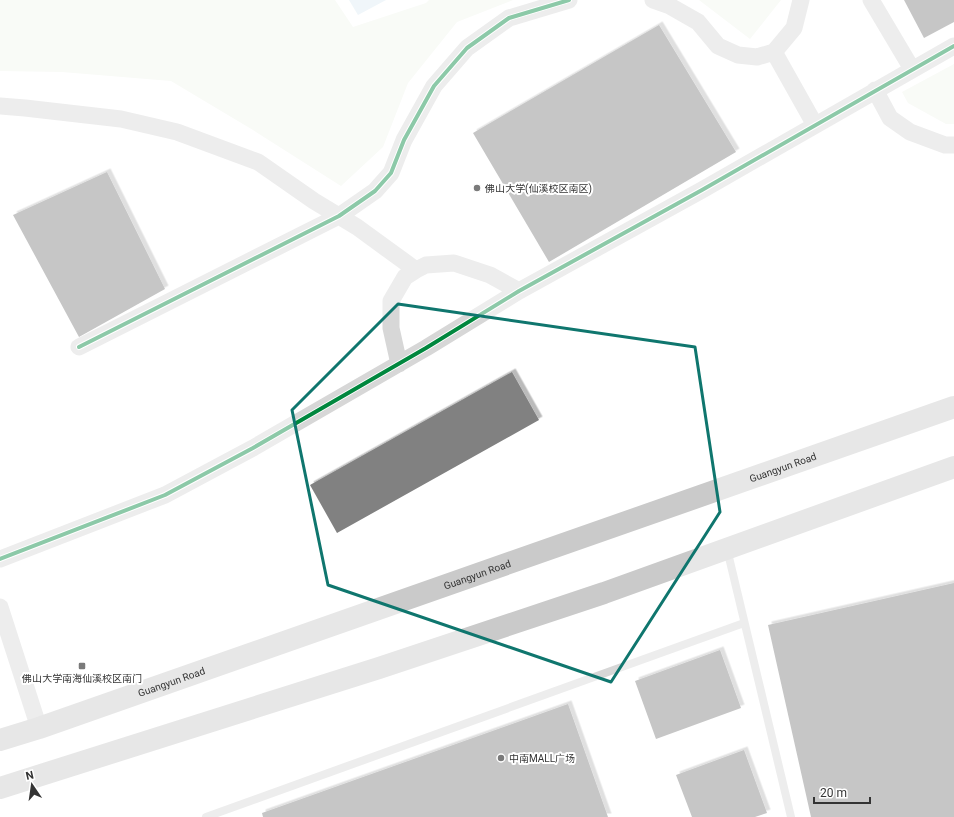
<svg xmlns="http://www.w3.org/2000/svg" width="954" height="817" font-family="Roboto,'Noto Sans SC',sans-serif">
<defs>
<filter id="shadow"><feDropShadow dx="3.5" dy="-3.5" stdDeviation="0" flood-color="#0004"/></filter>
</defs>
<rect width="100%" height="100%" fill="#fff"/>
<path fill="#f1f5ed" d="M0 0H335L353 27 426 3 429 0H513L457 22 408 83 383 147 341 186 253 130 171 81 62 72 0 71Z
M699 0H781L750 39Z
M954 64V124H946L908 103 902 92Z"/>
<path fill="#ddebf3" d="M349 0H386L358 15Z"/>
<path fill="#818181" filter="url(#shadow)" d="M904 0H954V22L924 38Z
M659 25 736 152 549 262 473 133Z
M107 172 165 289 79 337 13 215Z
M512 372 539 420 337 533 310 485Z
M954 583V817H811L768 625Z
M720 650 741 708 656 739 635 681Z
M568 704 608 817H263L262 813Z
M744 750 767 813 755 817H692L676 775Z"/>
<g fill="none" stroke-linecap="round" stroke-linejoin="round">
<path stroke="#d7d7d7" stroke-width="8" d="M727 549 791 817
M206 817 744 623"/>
<path stroke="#d7d7d7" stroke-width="17" d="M653 0 670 6 698 22 718 46 738 55 757 57 774 52 794 28 801 0
M871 0 912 69
M774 52 815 125
M875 90 890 118 910 132 945 145H954
M0 106 25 108 121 119 177 132 258 162 314 201 357 227 416 270
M79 347 339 216 375 191 391 173 404 140 434 86 467 48 509 18 569 0
M399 364 391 328V301L405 277 416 270 426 265 454 263 490 275 519 291
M0 559 165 495 253 448 426 348 519 291 702 190 954 46
M0 607 39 728"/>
<g stroke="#cacaca" stroke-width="22">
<path id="s1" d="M0 740 39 728 954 407"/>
<path d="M0 788 379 668 604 593 954 467"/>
</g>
<defs>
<path id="cycleway" d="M79 347 339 216 375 191 391 173 404 140 434 86 467 48 509 18 569 0
M0 559 165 495 253 448 426 348 519 291 702 190 954 46"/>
</defs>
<use href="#cycleway" stroke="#fff" stroke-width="6"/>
<use href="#cycleway" stroke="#00873e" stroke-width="4"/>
</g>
<path d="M0 0H954V817H0ZM398 304 695 347 720 512 611 682 328 585 292 410Z" fill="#fff" fill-opacity=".55" fill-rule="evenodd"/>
<path fill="none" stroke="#0f766e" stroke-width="3" stroke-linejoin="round" d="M398 304 695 347 720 512 611 682 328 585 292 410Z"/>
<g fill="#7a7a7a" stroke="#fff" stroke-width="1.5">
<circle cx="477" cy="188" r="4"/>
<rect x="78" y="662" width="8" height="8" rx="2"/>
<circle cx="501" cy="758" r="4"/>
</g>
<g text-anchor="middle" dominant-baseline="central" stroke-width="4" stroke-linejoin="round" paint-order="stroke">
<g font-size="10" fill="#333" stroke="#fff" text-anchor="start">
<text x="485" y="188">佛山大学(仙溪校区南区)</text>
<text x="82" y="678" text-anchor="middle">佛山大学南海仙溪校区南门</text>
<text x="509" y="758">中南MALL广场</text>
</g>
<g font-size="10" fill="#333" stroke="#fff">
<text stroke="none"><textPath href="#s1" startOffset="829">Guangyun Road</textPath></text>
<text stroke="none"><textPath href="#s1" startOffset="505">Guangyun Road</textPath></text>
<text stroke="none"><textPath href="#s1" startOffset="181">Guangyun Road</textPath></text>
</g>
</g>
<g transform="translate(32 785) rotate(347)" stroke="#ffffff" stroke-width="3" paint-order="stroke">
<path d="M0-3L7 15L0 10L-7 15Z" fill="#333333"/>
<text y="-6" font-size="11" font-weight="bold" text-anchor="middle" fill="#333333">N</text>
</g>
<path d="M814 797v6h56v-6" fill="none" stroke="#333333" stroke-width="2"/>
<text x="820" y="797" font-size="12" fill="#333333" stroke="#ffffff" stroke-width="3" paint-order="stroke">20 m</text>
</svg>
